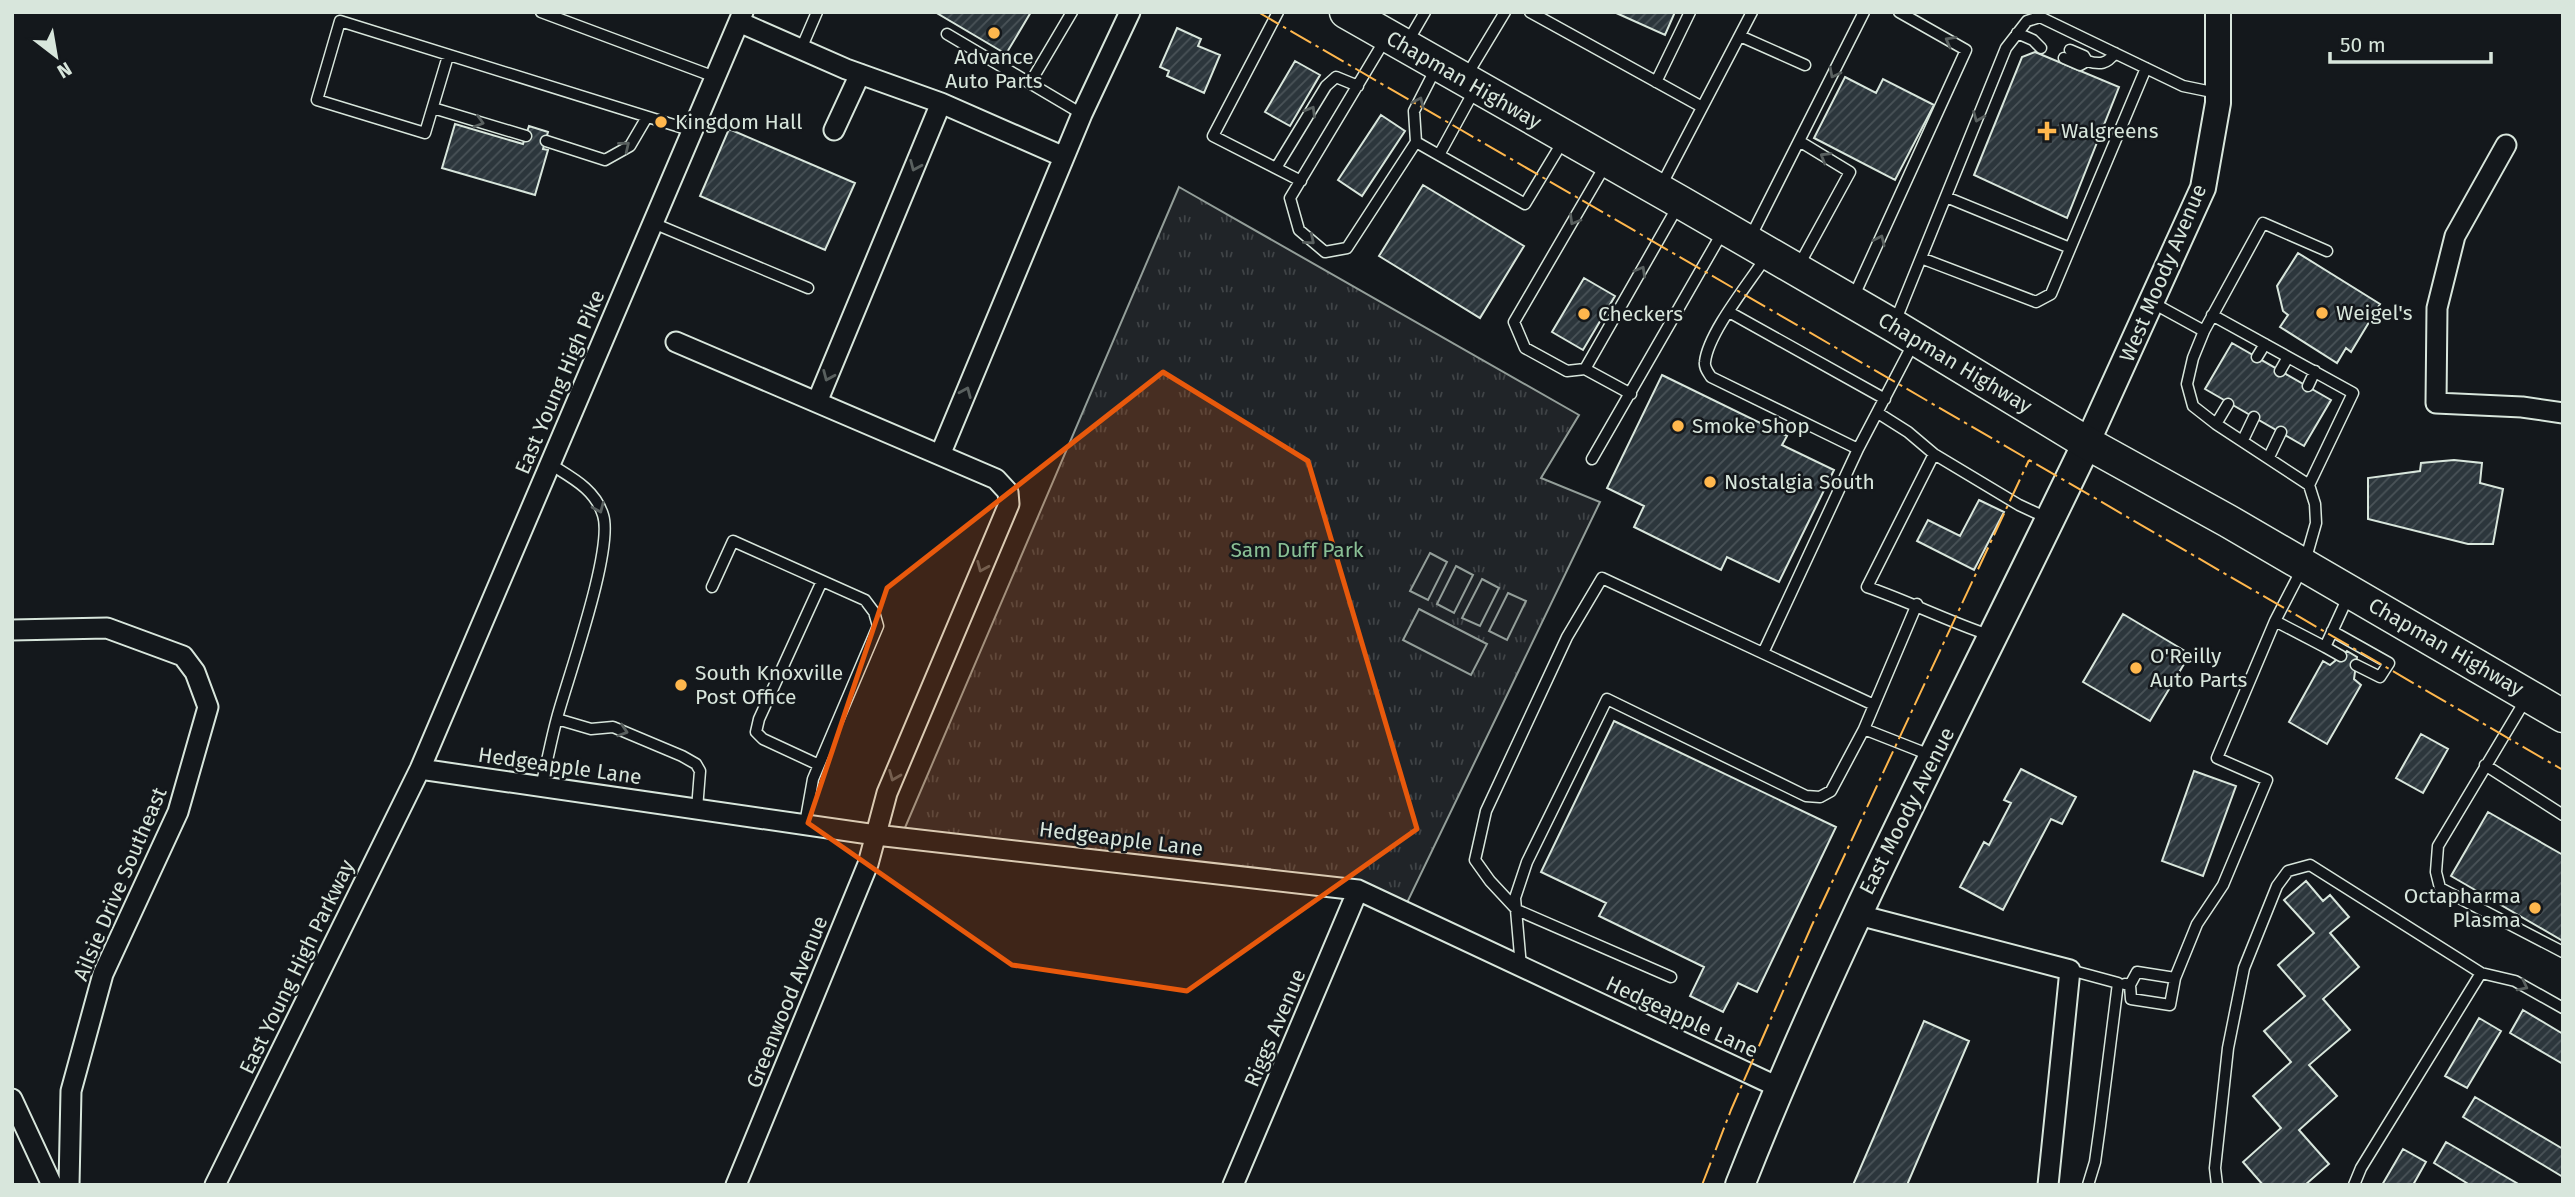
<svg xmlns="http://www.w3.org/2000/svg" width="2575" height="1197" font-family="'Fira Sans',sans-serif">
<defs>
<pattern id="park-tufts" width="24" height="20" patternUnits="userSpaceOnUse" patternTransform="scale(1.75)"><rect width="24" height="20" fill="#202428"/><path d="M3 7l-1-3M5 7V3M7 7l1-3M15 17l-1-3M17 17v-4M19 17l1-3" fill="none" stroke="#404447"/></pattern>
<pattern id="building-hatch" width="6" height="6" patternUnits="userSpaceOnUse" patternTransform="scale(1.75)"><rect width="6" height="6" fill="#2c363c"/><path d="M-1 1l2-2M0 6l6-6M5 7l2-2" fill="none" stroke="#4a5358"/></pattern>
</defs>
<rect width="100%" height="100%" fill="#14181c"/>
<path fill="url(#park-tufts)" stroke="#939e99" stroke-width="2" d="M1179 187 1579 415 1541 478 1600 502 1403 911 1358 890 901 837Z"/>
<path fill="#202428" stroke="#939e99" stroke-width="2" d="M1430 553 1447 562 1428 600 1410 591Z
M1456 566 1473 575 1454 613 1437 604Z
M1482 579 1499 588 1480 626 1462 618Z
M1508 593 1526 601 1507 640 1489 631Z
M1419 609 1487 644 1471 675 1403 640Z"/>
<path fill="url(#building-hatch)" stroke="#d8e6dc" stroke-width="2" d="M935 12H1031L1006 54Z
M1614 12H1675L1665 35Z
M1177 28 1201 39 1198 46 1220 55 1204 93 1167 76 1169 71 1160 67Z
M2035 52 2119 87 2067 218 1974 175 2022 57Z
M1295 61 1320 75 1290 126 1265 112Z
M1845 77 1876 93 1883 79 1934 105 1895 180 1814 138Z
M1381 115 1405 131 1362 196 1338 180Z
M455 124 523 144 529 126 548 132 543 149 548 150 535 195 442 168Z
M729 129 855 183 825 250 700 196Z
M1423 185 1524 246 1480 318 1379 256Z
M2298 253 2380 304 2351 352 2346 348 2337 363 2280 327 2288 315 2283 311 2277 286Z
M1584 278 1615 296 1583 350 1552 332Z
M2232 343 2331 400 2304 446 2205 389Z
M1662 375 1787 436 1782 445 1834 470 1779 582 1727 557 1721 570 1634 527 1644 506 1607 488Z
M2454 460 2482 463 2480 483 2503 489 2493 544H2468L2368 519V478L2420 471 2421 463Z
M1979 500 2004 512 1974 570 1917 541 1928 520 1960 536Z
M2123 614 2190 654 2150 721 2083 682Z
M2347 651 2357 657 2354 679 2361 685 2327 744 2289 722 2323 661 2330 665Z
M1614 721 1836 827 1757 992 1738 983 1723 1012 1690 996 1704 967 1599 916 1606 903 1541 872Z
M2421 734 2448 749 2423 793 2396 778Z
M2021 769 2076 797 2062 824 2051 819 2003 910 1960 887 1984 842 1989 845 2011 803 2004 800Z
M2194 771 2236 786 2203 876 2162 861Z
M2488 812 2563 855V941L2451 876Z
M2306 881 2323 901 2330 895 2349 917 2330 933 2359 967 2323 999 2350 1030 2309 1065 2337 1096 2299 1130 2329 1164 2305 1185H2263L2243 1162 2281 1128 2253 1096 2291 1062 2264 1031 2305 996 2278 965 2314 933 2284 900Z
M2523 1010 2563 1034V1064L2510 1033Z
M2479 1018 2501 1031 2467 1088 2445 1076Z
M1924 1021 1969 1041 1907 1185H1853Z
M2475 1097 2563 1149V1177L2463 1117Z
M2446 1142 2520 1185H2470L2434 1163Z
M2403 1149 2426 1162 2413 1185H2382Z"/>
<g fill="none" stroke-linecap="round" stroke-linejoin="round">
<defs>
<path id="service" d="M541 12 715 77
M1278 12 1213 136 1301 181
M1530 12 1702 107
M2017 33 2033 40 2041 48
M947 34 1082 114
M1740 36 1805 65
M1386 38 1290 198 1299 230 1325 252 1347 248 1416 142 1414 111 1436 68
M1407 43 1425 12
M801 49 817 12
M2070 50 2084 56 2087 61C2100 65 2107 64 2115 53
M448 56 425 133 317 100 340 21 693 131
M2064 58 2080 65 2087 61
M1467 75 1505 12
M1656 82 1690 12
M1030 83 1072 12
M433 108 526 136
M546 141 605 160 630 146 647 117
M1416 142 1525 204 1563 141
M1439 155 1474 91
M1606 164 1514 322 1525 348 1567 371 1585 369 1678 206
M1276 168 1326 86 1336 77 1358 86
M1661 186 1752 12
M1946 197 2070 248
M653 223 808 288
M1751 236 1864 12
M1766 257C1749 283 1708 333 1705 362 1704 368 1708 372 1711 377L1858 449 1914 342
M1921 258 2036 302 2051 294 2146 68
M1798 267 1850 172 1799 141
M1853 298 1966 50 1899 12
M1729 312 1885 399
M2212 315 2353 393 2309 485
M1895 322 2006 48 2027 21 2040 17 2183 86 2217 93
M2204 331 2263 223 2327 251
M2257 357 2265 344
M1585 369 1631 394
M2280 371 2288 357
M2308 386 2315 371
M1878 413 1908 432 1934 454 2019 505 2047 518
M2216 424 2228 404
M2243 440 2254 417
M1934 454 1867 587C1908 601 1947 621 1989 635
M2269 457 2281 432
M1592 459 1722 233
M712 587 733 541 865 600 874 612 878 626 813 779 805 824
M1917 604 1864 729 1930 755
M2275 621 2325 647 2348 597
M2332 631 2389 663 2380 677 2356 665
M2325 647 2341 656
M1763 653 1858 449
M2526 699 2438 846 2436 872 2440 888 2563 952
M557 719 591 729 613 727 682 756 696 764 700 771 697 809
M819 765 763 739 756 732 759 719 822 581
M2485 765 2563 815
M541 786C547 763 551 740 557 718 568 677 614 549 603 515 595 489 572 478 550 464
M1521 967 1515 898 1527 862 1607 699 1806 796 1820 797 1831 791 1864 729
M2070 970 2118 983 2100 1126 2095 1162 2088 1185
M2481 973 2515 981 2563 1008
M1671 977 1517 910 1490 881 1475 860 1486 811 1567 637 1602 578 1874 705
M2125 984 2130 985 2137 972 2175 978
M2130 985 2131 999 2170 1005 2175 978 2197 924 2223 885 2267 780 2217 758 2275 621 2304 565 2316 523 2315 504 2309 485 2216 424 2193 406 2187 384 2193 358 2204 331 2153 303
M2217 1185 2215 1168 2228 1048 2244 968 2277 886 2288 871 2310 865 2481 973 2361 1168 2354 1185"/>
<path id="minor" d="M739 22 846 69 941 103 1064 157
M834 130 860 74
M2506 145 2455 236 2437 308 2436 403 2522 407 2563 413
M676 342 996 479 1008 492 1009 504 887 793 868 864 736 1185
M817 402 941 103
M940 455 1082 114 1130 12
M12 630 107 628 183 656 195 672 208 707 178 812 103 974 71 1091 69 1185
M420 769 876 835 1358 890 1778 1087
M1855 914 2070 970 2048 1185
M12 1099 52 1185
M215 1185 420 769 743 12
M1233 1185 1358 890"/>
<path id="tertiary" d="M2087 443 2203 188 2218 103V12"/>
<path id="secondary" d="M1740 1185C1840 931 1969 689 2087 443"/>
<path id="trunk" d="M1346 12 1680 202 1894 326 2087 443 2228 521 2563 716"/>
</defs>
<use href="#service" stroke="#d8e6dc" stroke-width="13"/>
<use href="#minor" stroke="#d8e6dc" stroke-width="23"/>
<use href="#tertiary" stroke="#d8e6dc" stroke-width="28"/>
<use href="#secondary" stroke="#d8e6dc" stroke-width="32"/>
<use href="#trunk" stroke="#d8e6dc" stroke-width="35"/>
<use href="#service" stroke="#14181c" stroke-width="10"/>
<use href="#minor" stroke="#14181c" stroke-width="19"/>
<use href="#tertiary" stroke="#14181c" stroke-width="24"/>
<use href="#secondary" stroke="#14181c" stroke-width="28"/>
<use href="#trunk" stroke="#14181c" stroke-width="32"/>
<path stroke="#ffb74d" stroke-width="2" stroke-dasharray="24 5 3.5 5" stroke-linecap="butt" d="M1258 12 2563 770
M1702 1185 1731 1110 1812 925 2029 460"/>
</g>
<defs><path id="oneway-chevron" d="M-2-3.5L2.5 0L-2 3.5" fill="none" stroke-width="1.6" stroke-linecap="round" stroke-linejoin="round" transform="scale(1.75)"/></defs>
<g stroke="#59605f">
<use href="#oneway-chevron" transform="translate(1950 41) rotate(-151)"/>
<use href="#oneway-chevron" transform="translate(1834 73) rotate(117)"/>
<use href="#oneway-chevron" transform="translate(1419 102) rotate(-65)"/>
<use href="#oneway-chevron" transform="translate(1311 111) rotate(-59)"/>
<use href="#oneway-chevron" transform="translate(1978 117) rotate(112)"/>
<use href="#oneway-chevron" transform="translate(479 122) rotate(16)"/>
<use href="#oneway-chevron" transform="translate(625 146) rotate(-39)"/>
<use href="#oneway-chevron" transform="translate(1825 157) rotate(-149)"/>
<use href="#oneway-chevron" transform="translate(915 166) rotate(113)"/>
<use href="#oneway-chevron" transform="translate(1574 220) rotate(120)"/>
<use href="#oneway-chevron" transform="translate(1310 240) rotate(40)"/>
<use href="#oneway-chevron" transform="translate(1880 240) rotate(-65)"/>
<use href="#oneway-chevron" transform="translate(1641 271) rotate(-60)"/>
<use href="#oneway-chevron" transform="translate(828 376) rotate(113)"/>
<use href="#oneway-chevron" transform="translate(966 392) rotate(-67)"/>
<use href="#oneway-chevron" transform="translate(599 508) rotate(67)"/>
<use href="#oneway-chevron" transform="translate(982 567) rotate(113)"/>
<use href="#oneway-chevron" transform="translate(623 731) rotate(18)"/>
<use href="#oneway-chevron" transform="translate(894 776) rotate(112)"/>
<use href="#oneway-chevron" transform="translate(2523 986) rotate(27)"/>
</g>
<path fill="#e8590c" fill-opacity="0.2" stroke="#e8590c" stroke-width="5" stroke-linejoin="round" d="M1163 372 1308 461 1417 829 1187 991 1012 965 808 823 887 588Z"/>
<g fill="#ffb74d" stroke="#14181c" stroke-width="2.5">
<circle cx="994" cy="33" r="7"/>
<circle cx="661" cy="122" r="7"/>
<path d="M2043.5 120.5h7v7h7v7h-7v7h-7v-7h-7v-7h7z"/>
<circle cx="2322" cy="313" r="7"/>
<circle cx="1584" cy="314" r="7"/>
<circle cx="1678" cy="426" r="7"/>
<circle cx="1710" cy="482" r="7"/>
<circle cx="2136" cy="668" r="7"/>
<circle cx="681" cy="685" r="7"/>
<circle cx="2535" cy="908" r="7"/>
</g>
<g text-anchor="middle" dominant-baseline="central" stroke-width="5" stroke-linejoin="round" paint-order="stroke">
<g font-size="21" fill="#d8e6dc" stroke="#14181c" text-anchor="start">
<text x="994" y="57" text-anchor="middle">Advance<tspan x="994" dy="24">Auto Parts</tspan></text>
<text x="675" y="122">Kingdom Hall</text>
<text x="2061" y="131">Walgreens</text>
<text x="2336" y="313">Weigel's</text>
<text x="1598" y="314">Checkers</text>
<text x="1692" y="426">Smoke Shop</text>
<text x="1724" y="482">Nostalgia South</text>
<text x="2150" y="656">O'Reilly<tspan x="2150" dy="24">Auto Parts</tspan></text>
<text x="695" y="673">South Knoxville<tspan x="695" dy="24">Post Office</tspan></text>
<text x="2521" y="896" text-anchor="end">Octapharma<tspan x="2521" dy="24">Plasma</tspan></text>
</g>
<g font-size="21" fill="#d8e6dc" stroke="#14181c">
<text transform="translate(1464 80) rotate(30)">Chapman Highway</text>
<text transform="translate(2163 273) rotate(-67)">West Moody Avenue</text>
<text transform="translate(1955 363) rotate(31)">Chapman Highway</text>
<text transform="translate(560 382) rotate(-67)">East Young High Pike</text>
<text transform="translate(2446 647) rotate(30)">Chapman Highway</text>
<text transform="translate(560 766) rotate(8)">Hedgeapple Lane</text>
<text transform="translate(1907 811) rotate(-63)">East Moody Avenue</text>
<text transform="translate(1121 839) rotate(7)">Hedgeapple Lane</text>
<text transform="translate(120 884) rotate(-67)">Ailsie Drive Southeast</text>
<text transform="translate(297 967) rotate(-64)">East Young High Parkway</text>
<text transform="translate(787 1002) rotate(-68)">Greenwood Avenue</text>
<text transform="translate(1682 1017) rotate(25)">Hedgeapple Lane</text>
<text transform="translate(1275 1028) rotate(-67)">Riggs Avenue</text>
</g>
<g font-size="21" fill="#8ac095" stroke="#14181c">
<text x="1297" y="550">Sam Duff Park</text>
</g>
</g>
<rect width="2575" height="1197" fill="none" stroke="#d8e6dc" stroke-width="28"/>
<g transform="translate(56 56) rotate(149)" stroke="#14181c" stroke-width="5" paint-order="stroke">
<path d="M0-5L12 26L0 18L-12 26Z" fill="#d8e6dc"/>
<text y="-10" font-size="19" font-weight="bold" text-anchor="middle" fill="#d8e6dc">N</text>
</g>
<path d="M2330 52v10h161v-10" fill="none" stroke="#d8e6dc" stroke-width="3.5"/>
<text x="2340" y="52" font-size="21" fill="#d8e6dc" stroke="#14181c" stroke-width="5" paint-order="stroke">50 m</text>
</svg>
